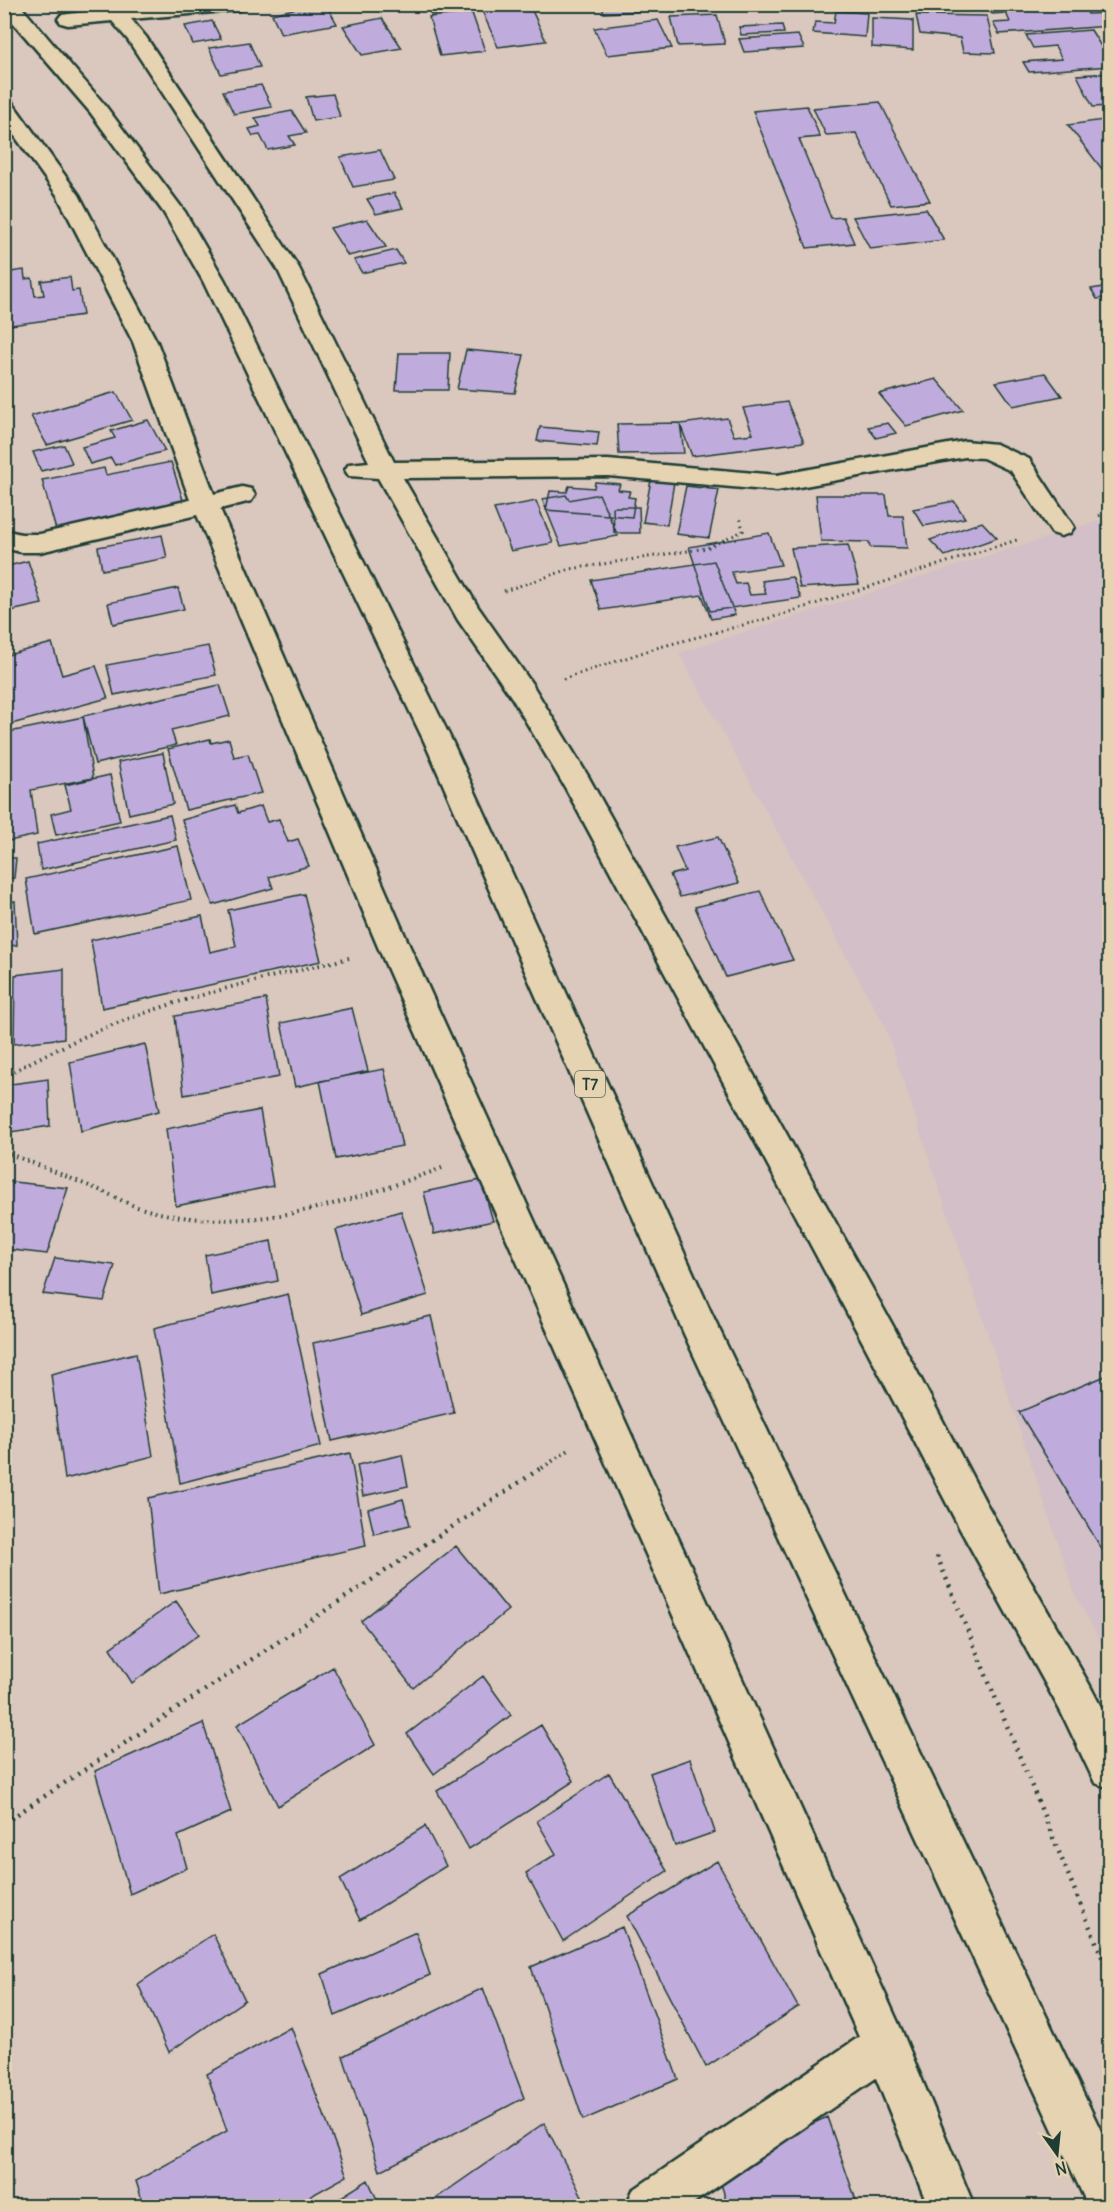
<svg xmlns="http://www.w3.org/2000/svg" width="1114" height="2211" font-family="Delius,sans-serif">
<rect width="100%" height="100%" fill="#dac7be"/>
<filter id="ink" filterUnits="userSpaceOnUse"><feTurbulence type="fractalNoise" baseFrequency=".0167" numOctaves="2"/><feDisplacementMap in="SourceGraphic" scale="12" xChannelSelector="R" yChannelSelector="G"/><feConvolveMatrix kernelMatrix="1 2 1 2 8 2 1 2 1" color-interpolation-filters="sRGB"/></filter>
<g filter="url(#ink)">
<path fill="#d2bfc7" d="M1109 518V1657L1075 1594 885 1026 679 653Z"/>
<path fill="#c0acdc" stroke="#1f3d34" stroke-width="1.5" d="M426 4H467L470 11 431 15Z
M498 4H529L546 41 498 47 482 11 500 9Z
M601 4H658L660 10 604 13Z
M664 4H685L686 8 665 9Z
M745 4H793L794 9H745Z
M889 4H964V11L889 8Z
M986 4H1082L1088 14 1110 13V26L999 34 993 23 1010 22 1006 13 992 14Z
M306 6 308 9 327 6 337 24 281 34 272 14Z
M836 11 867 13 865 37 813 33 815 22 834 23Z
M472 13 485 51 440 56 429 17Z
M717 15 725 44 678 46 671 17Z
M916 15 987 16 995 53 963 52 960 38 920 34Z
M382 18 402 48 362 55 343 26Z
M872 18 913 20V50L872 47Z
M658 20 672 48 607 55 594 28Z
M212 21 221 39 193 44 185 26Z
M782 25 784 33 741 35 739 27Z
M1091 30 1110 61V66L1029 72 1023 62 1062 59 1055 46 1033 48 1026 35Z
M798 35 804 48 744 52 739 39Z
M249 42 260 67 221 74 209 48Z
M1110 73V106L1093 107 1077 75Z
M261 85 272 107 234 114 223 91Z
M333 94 340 117 313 121 306 97Z
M880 102 930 201 891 205 856 133 826 135 813 108Z
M807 106 820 137 799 139 831 218 843 217 854 243 807 248 753 111Z
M292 111 306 133 289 136 295 145 268 150 260 135 253 136 249 129 260 126 255 118Z
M1110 119V167L1102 169 1068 125Z
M380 150 394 180 353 187 340 157Z
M394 193 403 208 376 214 367 199Z
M926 209 944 240 870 249 853 217Z
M367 219 386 247 348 256 330 228Z
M396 250 404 263 362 273 354 260Z
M24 270 25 279 32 278 35 296 44 295 41 281 70 277 72 291 79 290 83 315 4 326V273Z
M1110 286V308H1109L1103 298 1097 299 1091 289Z
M466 350 524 355 515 393 457 389Z
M399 353H450L448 390H396Z
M1045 373 1062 396 1013 406 996 382Z
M936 379 963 410 906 426 879 394Z
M116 392 132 420 47 445 31 416Z
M787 402 804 442 692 456 680 424 727 418 734 436 753 434 743 408Z
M148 420 165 451 115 465 111 458 90 464 82 447 115 438 111 431Z
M680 423 684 453 619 454 617 424Z
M888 423 896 433 876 438 868 427Z
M540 427 599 432 597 446 537 441Z
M64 445 72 463 41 471 33 452Z
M171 462 184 503 56 530 42 480 104 468 106 475Z
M651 480 674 482 667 525 643 522Z
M595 482 620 484 618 490 630 491 628 497 635 498 632 517 546 510 550 491 567 492 569 486 594 488Z
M686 486 719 490 709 538 676 534Z
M599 494 618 536 561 546 542 499 566 495 569 500Z
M816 495H886L889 516H903L907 548 870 547 869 542 821 541Z
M536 501 553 543 511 551 494 509Z
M954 501 965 518 924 526 913 509Z
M613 507H639L640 533H614Z
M982 522 997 538 945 556 930 540Z
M769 533 781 565 732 572 736 584 746 583 750 595 766 594 762 581 792 577 801 598 710 611 689 547Z
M162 535 167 558 102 570 98 547Z
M848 545 859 584 800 588 791 548Z
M28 561 42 604 6 612 4 567Z
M714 561 735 615 711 619 702 595 601 610 591 580Z
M178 588 184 609 113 624 108 603Z
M52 643 62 675 96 666 108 698 4 726V656Z
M208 646 216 675 114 695 107 665Z
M220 685 230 716 171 730 176 745 95 764 83 716Z
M83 717 93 778 31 790 37 835 4 842V733Z
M210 739 211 743 229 739 234 757 248 754 261 793 186 810 168 749Z
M163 753 173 804 129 814 118 762Z
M110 775 120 821 56 835 51 814 71 809 65 785Z
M235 805 238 813 261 806 267 822 279 819 288 842 298 839 309 866 269 877 273 888 213 905 182 820Z
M170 815 176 840 41 870 37 844Z
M718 837 739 883 680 897 670 875 685 871 675 847Z
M178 846 191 900 35 934 26 879Z
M4 858H16L14 878 4 879Z
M760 891 793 960 726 977 695 907Z
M304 894 321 961 102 1008 91 940 202 916 210 952 236 946 228 910Z
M15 901 17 945 4 947V903Z
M64 969V1038L14 1044 15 975Z
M9 975 5 1048H4V976Z
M266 999 279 1077 184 1095 175 1016Z
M352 1008 368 1071 295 1087 281 1023Z
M145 1044 159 1111 81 1131 70 1062Z
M384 1069 402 1146 336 1159 320 1081Z
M48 1079 50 1126 4 1133V1085Z
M260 1110 273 1186 176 1206 166 1129Z
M481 1180 493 1221 434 1234 424 1192Z
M4 1181 68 1188 47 1254 4 1249Z
M401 1211 428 1295 361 1315 336 1230Z
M271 1241 278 1281 211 1295 205 1255Z
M55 1258 115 1265 104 1301 43 1294Z
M288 1294 321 1446 180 1483 154 1328Z
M431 1316 454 1413 332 1441 313 1343Z
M136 1353 153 1456 65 1479 51 1374Z
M1110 1374V1554L1106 1556 1019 1412Z
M350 1453 366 1546 159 1594 148 1498Z
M402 1455 408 1486 363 1496 357 1465Z
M403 1499 410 1525 374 1534 368 1509Z
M456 1546 508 1610 413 1688 361 1621Z
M176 1601 199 1634 132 1683 110 1648Z
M333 1667 375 1745 278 1806 237 1725Z
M483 1676 511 1715 434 1774 407 1734Z
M203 1723 231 1812 178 1836 187 1868 130 1894 95 1771Z
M541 1725 574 1781 469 1849 437 1791Z
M690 1759 715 1832 675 1846 650 1773Z
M609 1773 667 1871 563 1941 526 1873 556 1854 537 1821Z
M425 1826 446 1866 360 1920 340 1879Z
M717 1861 798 2007 706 2067 627 1916Z
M622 1927 678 2079 583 2120 531 1967Z
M416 1932 430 1975 335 2016 322 1974Z
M213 1934 245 2000 169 2052 138 1984Z
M483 1988 524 2098 380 2171 343 2056Z
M291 2027 347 2176 293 2206H144L136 2181 227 2131 207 2074Z
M827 2117 858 2206H728L716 2168Z
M544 2123 583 2198 572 2206H425Z
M368 2180 380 2206H327Z"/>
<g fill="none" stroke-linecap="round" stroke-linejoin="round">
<defs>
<path id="street" d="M96 4H117L121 8 166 4H247L245 8 238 10 131 19 146 37 299 268 394 462 608 460 777 475 965 441 996 444 1029 459 1074 527 1070 533 1061 536 1052 533 1011 471 983 458 965 457 777 491 608 476 403 478 478 607 532 684 588 776 893 1326 986 1503 1089 1684 1110 1724V1788L1095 1783 1061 1712 960 1529 867 1350 566 789 512 698 458 620 378 478 349 476 345 470 349 464 369 462 277 268 128 40 112 21 68 25 61 23 58 19 61 15 100 10Z
M4 99 11 101 79 195 157 342 214 494 242 487 251 489 255 495 251 501 220 509 410 947 901 2029 974 2206H928L876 2078 689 2206H626L633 2190 859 2037 378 947 197 515 40 552H21L4 548V530L21 534H40L190 500 133 342 57 195 4 121Z"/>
<path id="highway" d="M4 4H19L104 104 185 212 225 281 452 741 711 1312 1110 2150V2206H1088L685 1336 424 741 203 281 164 213 90 112 4 12Z"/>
</defs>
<use href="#street" stroke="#1f3d34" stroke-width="5"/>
<use href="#highway" stroke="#1f3d34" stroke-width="5"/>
<path stroke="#1f3d34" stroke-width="3" stroke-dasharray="1.5 4" stroke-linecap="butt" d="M1099 516 1110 511
M504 591 570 569 707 548 743 531 740 517
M563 679 656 648 777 616 1020 539"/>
<path stroke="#1f3d34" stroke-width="4" stroke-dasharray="1.5 4.5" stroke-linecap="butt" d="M4 1079C20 1066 41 1057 60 1048 151 1003 251 982 349 958
M4 1152C37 1164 69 1178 102 1191 115 1197 129 1205 144 1209 245 1238 347 1203 442 1168
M542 1468 569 1450"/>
<path stroke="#1f3d34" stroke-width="4.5" stroke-dasharray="2 6" stroke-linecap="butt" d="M937 1556 1110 1976
M4 1823 544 1466"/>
<use href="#street" fill="#e5d3b1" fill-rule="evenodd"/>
<use href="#highway" fill="#e5d3b1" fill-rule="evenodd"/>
</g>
</g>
<g text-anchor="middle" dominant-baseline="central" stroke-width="4.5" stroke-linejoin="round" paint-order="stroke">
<rect fill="#e5d3b1" stroke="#5a6a5a" stroke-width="1.5" x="575" y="1071" width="30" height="26" rx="4.5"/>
<g font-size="16" font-weight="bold" fill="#1f3d34">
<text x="590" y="1084">T7</text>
</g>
</g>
<rect width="1114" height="2211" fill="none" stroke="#e5d3b1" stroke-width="24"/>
<rect x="12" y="12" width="1090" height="2187" fill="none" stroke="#1f3d34" stroke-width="2" filter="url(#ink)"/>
<g transform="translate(1057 2154) rotate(165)" stroke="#e5d3b1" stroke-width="4.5" paint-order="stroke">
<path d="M0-4.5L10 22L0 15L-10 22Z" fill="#1f3d34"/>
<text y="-9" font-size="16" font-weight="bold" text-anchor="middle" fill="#1f3d34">N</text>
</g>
</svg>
